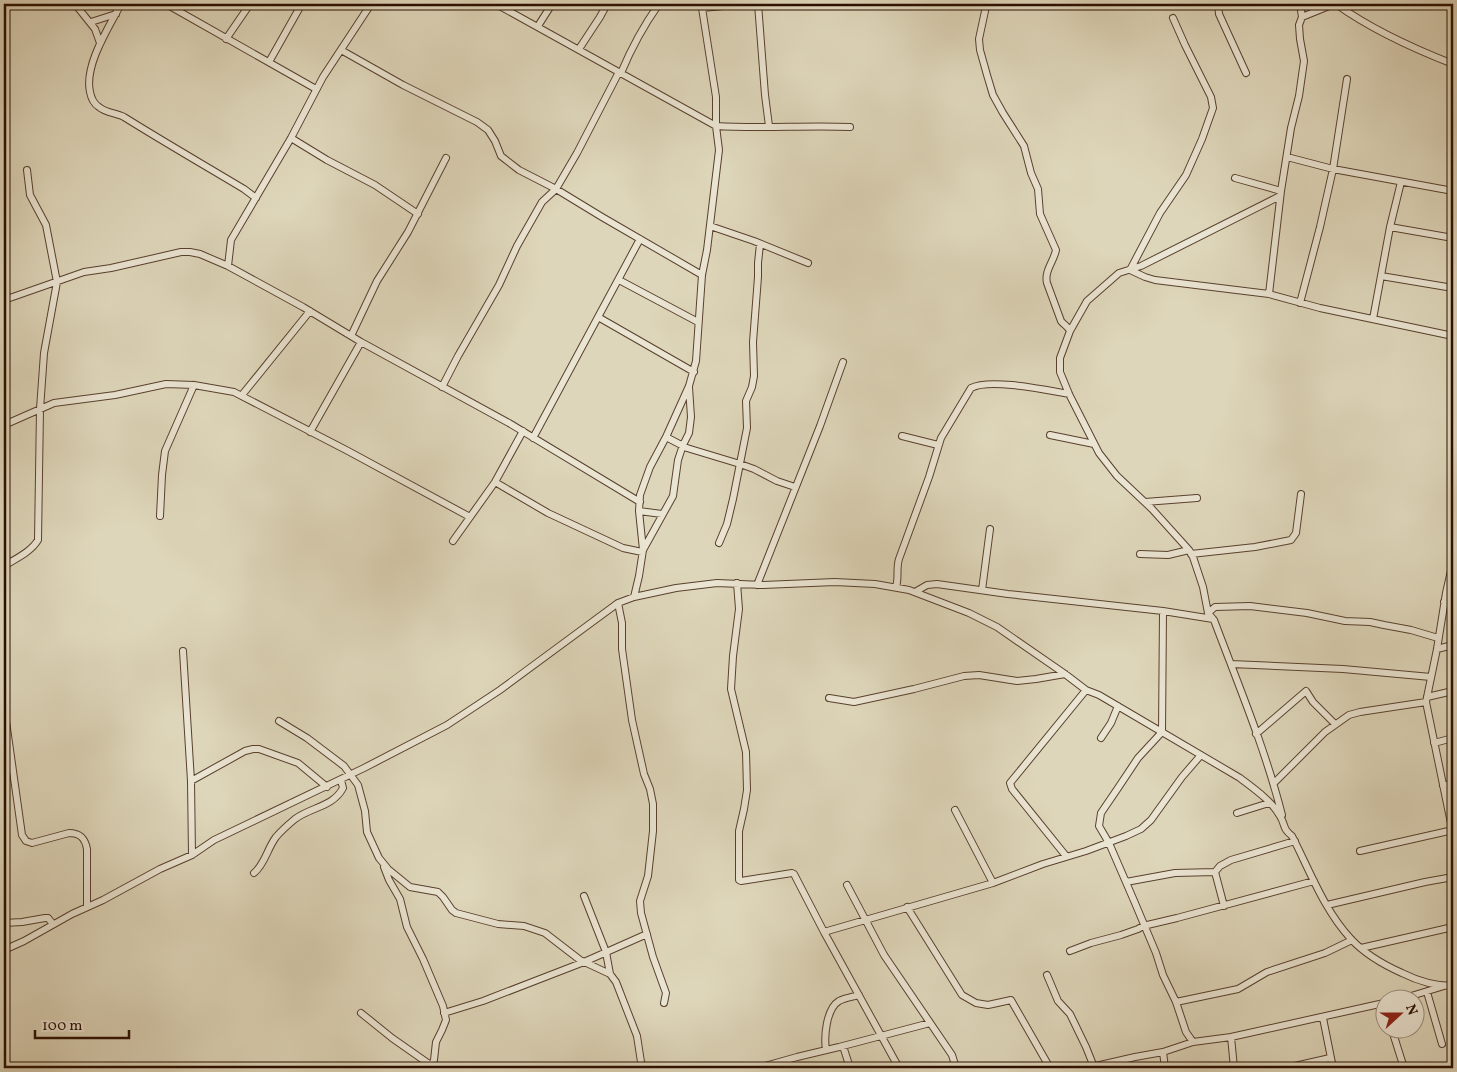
<svg xmlns="http://www.w3.org/2000/svg" width="1457" height="1072" font-family="Vollkorn,serif">
<rect width="100%" height="100%" fill="#ded6ba"/>
<filter id="stains"><feTurbulence type="fractalNoise" baseFrequency=".004" numOctaves="4"/><feColorMatrix values="0 0 0 0 .2 0 0 0 0 .09 0 0 0 0 .02 0 0 0 .5 -.17"/></filter>
<radialGradient id="worn" r=".72"><stop offset=".6" stop-color="#630" stop-opacity="0"/><stop offset="1" stop-color="#630" stop-opacity=".3"/></radialGradient>
<g fill="none" stroke-linecap="round" stroke-linejoin="round">
<defs>
<path id="street" d="M75 4 95 29 100 43
M121 4C109 27 84 65 90 92 91 97 94 104 99 107 106 113 116 113 124 117 164 142 204 165 244 189L256 198
M166 4 316 89
M496 4 716 126C761 129 805 125 850 127
M758 4 765 95 769 126
M985 4V11L979 39 980 50 987 75 993 95 1003 113 1024 146 1031 173 1038 189 1040 214 1056 250C1054 261 1044 271 1047 283L1061 321C1064 325 1068 326 1070 331
M1218 4 1219 14 1246 73
M1336 4C1372 30 1412 48 1453 64
M702 8 744 4
M1302 17 1334 4
M1173 18 1185 45 1211 97 1213 108 1202 139 1186 175 1160 213 1130 270 1145 277 1155 280 1269 294 1320 308 1453 336
M91 22 116 14
M538 26 552 4
M226 39 250 4
M579 49 600 17 607 4
M341 50 403 85 477 122 488 130 495 141 501 156 519 170 556 189 602 217 702 275
M269 62 300 7
M621 73C631 49 644 25 659 4
M291 138 327 160 375 185 418 214
M1287 157 1333 169 1453 191
M1235 178 1281 191
M1280 196 1141 266 1119 273 1087 301 1070 331 1060 358V372L1069 394 1099 453 1117 476 1152 509 1189 550 1193 557 1203 587 1208 613 1214 620C1238 684 1265 748 1282 815
M710 226 754 241 808 263
M1390 227 1453 238
M228 266 231 240 291 138 323 77 371 4
M1381 276 1453 288
M619 280 698 322
M1269 294 1281 191 1291 128 1299 96 1304 61 1300 39 1299 25 1302 17 1300 4
M4 300 84 272 111 268 181 252H190L200 254 228 266 303 307 361 342 509 423 640 502
M1300 303 1320 227 1333 169 1347 79
M598 317 694 372
M1373 319 1390 227 1401 182
M351 336 377 281 408 232 446 158
M442 387 458 356 499 285 517 246 542 202 556 189 577 153 619 72
M242 395 310 311
M4 425 54 403 115 395 166 384 194 385 234 392 348 451 470 517
M310 432 361 342
M1050 435 1094 444
M902 436 938 445
M666 437 687 448 740 464 754 469 777 481 795 487
M533 438 640 239
M495 482 548 513 623 548 642 552
M1145 502 1197 498
M639 511 662 514
M160 516 162 475 165 451 194 385
M453 541 495 482 523 431
M719 543 727 524 733 499 747 428 746 401 752 387 754 376 753 342 758 277V263L760 244
M643 550 673 496 678 460 683 445 689 433 691 417 689 387
M1140 554 1168 555 1189 550
M1191 554 1255 547 1291 540 1296 533 1301 494
M1453 562 1446 593 1437 649 1426 702 1453 833
M4 566C15 559 31 552 38 540L40 409 44 353 57 282 46 225 30 195 27 170
M737 583 739 609 733 656 731 689 746 752 747 790 744 809 739 831V880L741 881 792 873 794 874 824 932 899 1068
M757 585 820 426 843 362
M896 587C899 578 896 568 899 559L929 477 941 438 971 388C990 378 1046 390 1069 394
M982 590 990 529
M915 592 927 585 937 584 1008 594 1163 611 1213 619
M634 597 639 576 643 550 639 511 640 495 650 467 666 437 689 386 696 361 702 275 707 250 719 150 716 126V97L702 8 703 4
M1444 602 1453 600
M618 603 622 623V649L632 720 644 774 650 789 653 804V831L648 876 640 901 641 913 653 957 666 993 664 1003
M1163 611 1162 732 1138 758 1118 788 1101 813 1099 826 1109 843 1135 903 1156 953 1163 975 1176 1002 1186 1032 1193 1042
M1208 613 1215 607 1250 606 1307 613 1345 621 1370 622 1384 625 1411 630 1438 638
M1437 649 1453 645
M183 651 191 781 192 855
M1231 664 1343 669 1431 677
M1427 697 1453 691
M829 698 854 702 914 689 964 676 979 675 1017 681 1036 679 1065 674
M4 707 22 835 26 841 32 843 69 833C80 833 85 838 87 849V907
M279 721 307 738 344 766 358 785 365 811 367 832 379 858 388 869 410 887 438 892 443 897 452 910 456 913 498 924 524 926 545 933 580 960 610 974 616 982 637 1036 641 1062 639 1068
M1256 734 1306 691 1313 702 1335 724
M1101 738 1111 723 1118 706
M1434 743 1453 738
M191 781 245 751 253 749H259L298 763 327 787
M1274 783 1325 732 1349 715 1360 712 1426 702
M1443 786 1453 783
M955 810 993 883
M1237 813 1269 803
M1360 851 1453 830
M1066 856 1012 789 1010 783 1086 690
M384 867 389 880 400 899 407 927 423 959 443 1006 446 1020 442 1030 436 1042 434 1060 430 1068
M1215 872 1224 906
M254 873C265 864 267 849 276 837 281 831 289 824 295 819 311 807 333 807 343 788L341 780
M1126 882 1175 873 1215 872 1220 866 1231 860 1295 841
M847 885 884 955 952 1055 956 1068
M584 896 606 952 610 974
M1327 905 1425 882 1453 877
M907 907 962 995 976 1003 988 1005 1011 1000 1050 1068
M4 923 22 922 45 918H48L53 924
M824 932 993 883 1043 864 1086 851 1126 836 1141 829 1151 820 1182 777 1201 755
M1361 948 1453 927
M4 950 24 941 72 914 103 900 160 869 192 855 214 840 364 768 447 725 500 690 618 603 634 597 676 588 717 583 763 585 835 582 875 584 909 590 969 613 997 627 1065 674 1086 690 1099 695 1240 778C1253 788 1272 801 1280 816 1286 826 1282 828 1292 836 1310 871 1324 910 1351 939 1364 953 1384 965 1402 973 1418 981 1435 986 1453 986
M1070 951 1091 943 1121 935 1138 929 1143 926 1177 918 1314 881
M1047 975 1058 1001 1070 1014 1086 1047 1094 1067
M1427 992 1442 1044
M1398 1000 1444 986
M1176 1002 1238 989 1267 972 1325 953 1352 940
M361 1013 392 1038 432 1066
M444 1013 483 1001 584 962 647 934
M1323 1018 1333 1068
M1392 1030 1404 1068
M1231 1037 1234 1068
M843 1046 850 1068
M826 1050C824 1037 826 1009 839 1001 845 998 852 997 859 995
M1163 1052 1165 1068
M509 1068V1067
M758 1068 797 1057 839 1047 930 1023
M1087 1068 1135 1057 1163 1052 1193 1042 1231 1037 1384 1003
M1286 1068 1330 1058"/>
</defs>
<use href="#street" stroke="#58402e" stroke-width="8"/>
<use href="#street" stroke="#eae4d2" stroke-width="6"/>
</g>
<rect width="1457" height="1072" fill="none" stroke="#ded6ba" stroke-width="20"/>
<rect x="5" y="5" width="1447" height="1062" fill="none" stroke="#2b0e00" stroke-width="2.5"/>
<rect x="10" y="10" width="1437" height="1052" fill="none" stroke="#2b0e00"/>
<g transform="translate(1400 1014) rotate(69)"><circle r="24" fill="#eae4d2" stroke="#9e8e7e"/>
<path d="M0-4L9 19L0 12L-9 19Z" fill="#8f2418"/>
<text y="-8" font-size="14" font-weight="bold" text-anchor="middle" fill="#2b0e00">N</text>
</g>
<path d="M35 1030v8h94v-8" fill="none" stroke="#2b0e00" stroke-width="2.5"/>
<text x="42" y="1030" font-size="15" fill="#2b0e00" stroke="#eae4d2" stroke-width="4" paint-order="stroke">100 m</text>
<rect width="100%" height="100%" filter="url(#stains)"/>
<rect width="100%" height="100%" fill="url(#worn)"/>
</svg>
